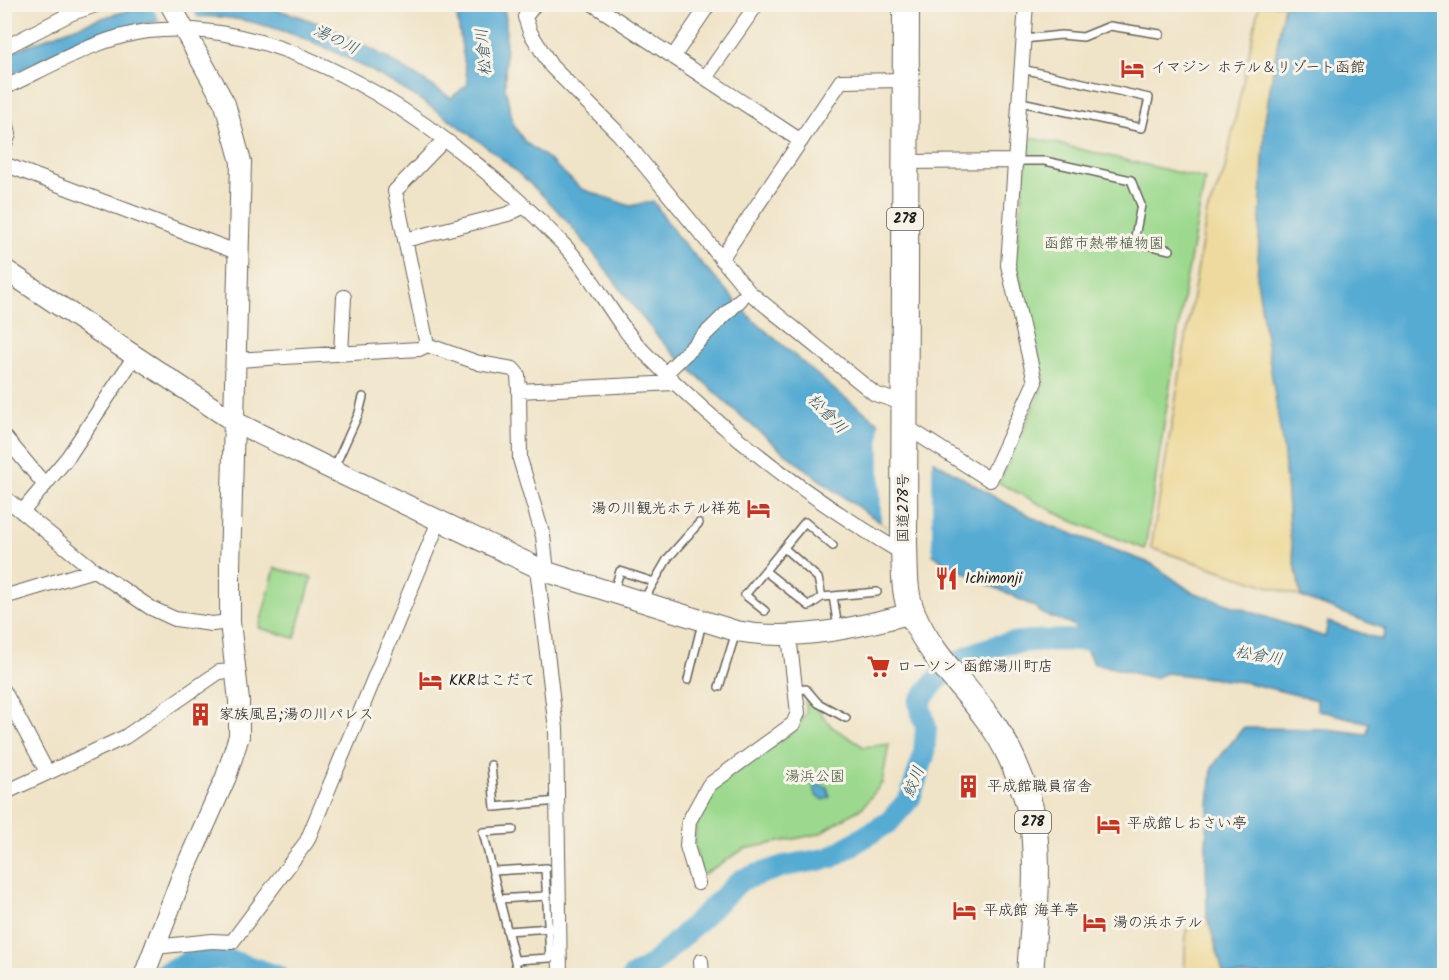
<svg xmlns="http://www.w3.org/2000/svg" width="1449" height="980" font-family="Kalam,'Klee One',sans-serif">
<rect width="100%" height="100%" fill="#f7f3e8"/>
<filter id="ink" filterUnits="userSpaceOnUse"><feTurbulence type="fractalNoise" baseFrequency=".0167" numOctaves="2"/><feDisplacementMap in="SourceGraphic" scale="12" xChannelSelector="R" yChannelSelector="G"/><feConvolveMatrix kernelMatrix="1 2 1 2 8 2 1 2 1" color-interpolation-filters="sRGB"/></filter>
<filter id="wash" filterUnits="userSpaceOnUse"><feTurbulence type="fractalNoise" baseFrequency=".008" numOctaves="4" result="noise"/><feDisplacementMap in="SourceGraphic" scale="24" xChannelSelector="R" yChannelSelector="G"/><feGaussianBlur stdDeviation="1.35" result="paint"/><feColorMatrix in="noise" values="0 0 0 0 0 0 0 0 0 0 0 0 0 0 0 0 0 1.4 0 .05"/><feComposite in="paint" operator="in"/></filter>
<g filter="url(#wash)">
<rect width="100%" height="100%" fill="#f0e4c8"/>
<path fill="#9cd98e" stroke="#5c7a55" stroke-width="1.5" d="M1029 137 1205 179 1185 287 1145 549 1072 521 999 483 1045 381 1015 261Z
M275 568 312 578 295 638 259 628Z
M806 695 832 727 864 747 889 744 882 783 863 807 819 834 744 849 701 876 694 841 699 811 716 786 796 729 806 714Z"/>
<path fill="#eeda9e" stroke="#857b5d" stroke-width="1.5" d="M1259 5H1284L1265 120 1284 455 1290 535 1301 597 1151 548 1207 212 1224 173Z
M1207 916 1224 975 1184 976 1186 931Z"/>
<path fill="#57abd3" stroke="#3a6478" stroke-width="1.5" d="M163 4C192 5 223 1 251 5 325 15 390 59 451 98L468 84 455 5H503L506 18 505 88 514 126 525 142 547 158 582 189 630 206 653 201 677 236 752 319 837 392 929 458 998 499 1044 523 1152 564 1192 592 1325 637 1328 622 1382 640 1385 629 1301 597 1290 535 1284 455 1257 280 1265 120 1284 5H1444V975H1224L1207 916 1206 845 1212 767 1243 728 1327 729 1367 734 1369 723 1317 710V700L1244 682 1166 673 1154 678 1093 663 1074 626C1062 617 1045 620 1035 607 1005 592 974 578 945 562 858 512 776 451 704 382 689 368 673 354 659 338 620 292 588 240 544 197 471 125 324 26 220 17 148 12 67 46 5 78V56L10 53C59 33 110 11 163 4Z
M809 778 820 786 827 787 830 797 824 800 817 797 813 785 807 779Z"/>
<path fill="#f0e4c8" d="M151 5H191L199 22 162 24Z
M879 419 932 456V557L881 523Z"/>
<g fill="none" stroke-linecap="round" stroke-linejoin="round">
<path stroke="#57abd3" stroke-width="22" d="M159 976 188 962 225 959 277 976
M633 976 651 966 741 880 784 866 830 858 889 822 910 798 924 755 926 727 919 703C967 629 1034 642 1110 640"/>
</g>
</g>
<g filter="url(#ink)">
<g fill="none" stroke-linecap="round" stroke-linejoin="round">
<defs>
<path id="lane" d="M1097 4H1148
M1024 39 1061 35 1083 37 1110 26 1160 34
M1021 102 1142 128 1149 98 1022 69
M1017 161H1045L1131 180 1141 205 1134 242 1170 250
M334 468 359 413 363 397
M784 548 818 578 822 597
M765 571 809 606 822 597 877 592
M614 591 620 571 654 582
M833 596 838 628
M643 601 668 558 699 523
M765 611 745 595 805 522 833 546
M688 680 702 623
M719 687 736 632
M796 690 806 689 818 703 846 718
M491 765 495 807 557 801
M513 830 483 832 518 974
M493 871 547 868
M499 899 546 896
M507 931 551 928
M515 960 550 958 545 868"/>
<path id="street" d="M535 4 525 17 530 32 551 66 619 134 749 292 875 394 905 404
M593 4 801 141
M4 48 72 13 99 4
M673 57 709 4
M705 78 757 4
M4 88C49 67 98 37 148 31 298 14 465 142 563 244 594 276 612 319 643 351 720 431 808 498 904 554
M4 112 9 134 4 146
M905 162 1017 161
M4 164 239 253
M405 240 508 214 525 206
M721 259 841 81 905 80
M427 345 395 191 444 140
M341 353 344 297
M236 360 419 349 427 345 479 363 513 369 518 375 519 391 674 383
M672 367 741 299
M519 391 520 459 543 536 547 572
M905 426 990 480 1035 382 1008 265 1026 4
M4 436 45 485
M4 497 94 570 151 608 175 619 212 624 230 622
M22 512 68 457 135 356
M537 568 556 729 560 976
M4 597 94 570
M4 691 47 772
M4 793 125 737 219 672 235 671
M698 883 687 846 689 821 709 785 793 724 798 713 789 636
M155 947 212 941 232 942 307 841 439 521
M701 961 702 976"/>
<path id="secondary" d="M4 269 233 421 333 470 547 572 736 631C794 642 856 628 912 613
M144 976 182 876 226 777 239 736V701L230 622V567L241 162 225 104 170 4"/>
<path id="highway" d="M906 4 904 543C905 566 903 594 913 615 936 668 987 703 1011 757 1021 779 1032 806 1034 830 1039 878 1033 928 1030 976"/>
</defs>
<use href="#lane" stroke="#666258" stroke-width="10"/>
<use href="#street" stroke="#666258" stroke-width="16"/>
<use href="#secondary" stroke="#666258" stroke-width="22"/>
<use href="#highway" stroke="#666258" stroke-width="28"/>
<use href="#lane" stroke="#fff" stroke-width="7"/>
<use href="#street" stroke="#fff" stroke-width="14"/>
<use href="#secondary" stroke="#fff" stroke-width="20"/>
<use href="#highway" stroke="#fff" stroke-width="26"/>
</g>
</g>
<defs>
<symbol id="hotel-bare" viewBox="-9 -9 18 18"><path d="M-6-4.5h1.5V1H6V5H4.5V3h-9V5H-6ZM-4 0a1.8 1.8 0 1 1 3.6 0ZM.5 0V-2.5h3Q6-2.5 6 0Z" fill="#c8321e" stroke="#f7f3e8" stroke-width="2.5" paint-order="stroke"/></symbol>
<symbol id="restaurant-bare" viewBox="-9 -9 18 18"><path d="M-5-6h1v4h1v-4h1v4h1v-4h1v5L-1.5 .5V6h-2V.5L-5-1ZM5-6V6H3V1.5H1.5Q1.5-4 5-6Z" fill="#c8321e" stroke="#f7f3e8" stroke-width="2.5" paint-order="stroke"/></symbol>
<symbol id="supermarket-bare" viewBox="-9 -9 18 18"><path d="M-6-5.5h2.5l.6 2H6L4.5 2H-2.5L-4.4-4H-6ZM-1.5 3.2a1.3 1.3 0 1 0 .1 0ZM3 3.2a1.3 1.3 0 1 0 .1 0Z" fill="#c8321e" stroke="#f7f3e8" stroke-width="2.5" paint-order="stroke"/></symbol>
<symbol id="building-bare" viewBox="-9 -9 18 18"><path d="M-4-6H4V6H1V3H-1V6H-4ZM-2.5-4.3h1.7v1.8h-1.7ZM.8-4.3h1.7v1.8H.8ZM-2.5-1h1.7V.8h-1.7ZM.8-1h1.7V.8H.8Z" fill="#c8321e" stroke="#f7f3e8" stroke-width="2.5" paint-order="stroke"/></symbol>
</defs>
<g fill-rule="evenodd">
<use href="#hotel-bare" x="1116" y="52" width="33" height="33"/>
<use href="#hotel-bare" x="742" y="492" width="33" height="33"/>
<use href="#restaurant-bare" x="930" y="562" width="33" height="33"/>
<use href="#supermarket-bare" x="862" y="650" width="33" height="33"/>
<use href="#hotel-bare" x="414" y="664" width="33" height="33"/>
<use href="#building-bare" x="184" y="698" width="33" height="33"/>
<use href="#building-bare" x="952" y="770" width="33" height="33"/>
<use href="#hotel-bare" x="1092" y="808" width="33" height="33"/>
<use href="#hotel-bare" x="948" y="894" width="33" height="33"/>
<use href="#hotel-bare" x="1078" y="906" width="33" height="33"/>
</g>
<g text-anchor="middle" dominant-baseline="central" stroke-width="6" stroke-linejoin="round" paint-order="stroke">
<g fill="#f7f3e8" stroke="#5e5c59" stroke-width="1.5">
<rect x="887" y="208" width="36" height="22" rx="4.5"/>
<rect x="1015" y="811" width="36" height="22" rx="4.5"/>
</g>
<g font-size="14" font-weight="bold" fill="#1c1c1c">
<text x="905" y="219">278</text>
<text x="1033" y="822">278</text>
</g>
<g font-size="15" fill="#1c1c1c" stroke="#f7f3e8" text-anchor="start">
<text x="1151" y="68">イマジン ホテル＆リゾート函館</text>
<text x="741" y="509" text-anchor="end">湯の川観光ホテル祥苑</text>
<text x="965" y="579">Ichimonji</text>
<text x="897" y="667">ローソン 函館湯川町店</text>
<text x="449" y="681">KKRはこだて</text>
<text x="219" y="715">家族風呂;湯の川パレス</text>
<text x="987" y="787">平成館職員宿舎</text>
<text x="1127" y="824">平成館しおさい亭</text>
<text x="983" y="911">平成館 海羊亭</text>
<text x="1113" y="923">湯の浜ホテル</text>
</g>
<g font-size="15" fill="#42553e" stroke="#f7f3e8">
<text x="1104" y="244">函館市熱帯植物園</text>
<text x="815" y="777">湯浜公園</text>
</g>
<g font-size="15" fill="#1c1c1c" stroke="#f7f3e8">
<text transform="translate(904 508) rotate(-90)">国道278号</text>
</g>
<g font-size="16" font-style="italic" fill="#345565" stroke="#f7f3e8">
<text transform="translate(336 40) rotate(26)">湯の川</text>
<text transform="translate(484 52) rotate(-95)">松倉川</text>
<text transform="translate(827 414) rotate(46)">松倉川</text>
<text transform="translate(1259 656) rotate(10)">松倉川</text>
<text transform="translate(914 782) rotate(-68)">鮫川</text>
</g>
</g>
<rect width="1449" height="980" fill="none" stroke="#f7f3e8" stroke-width="24"/>
</svg>
